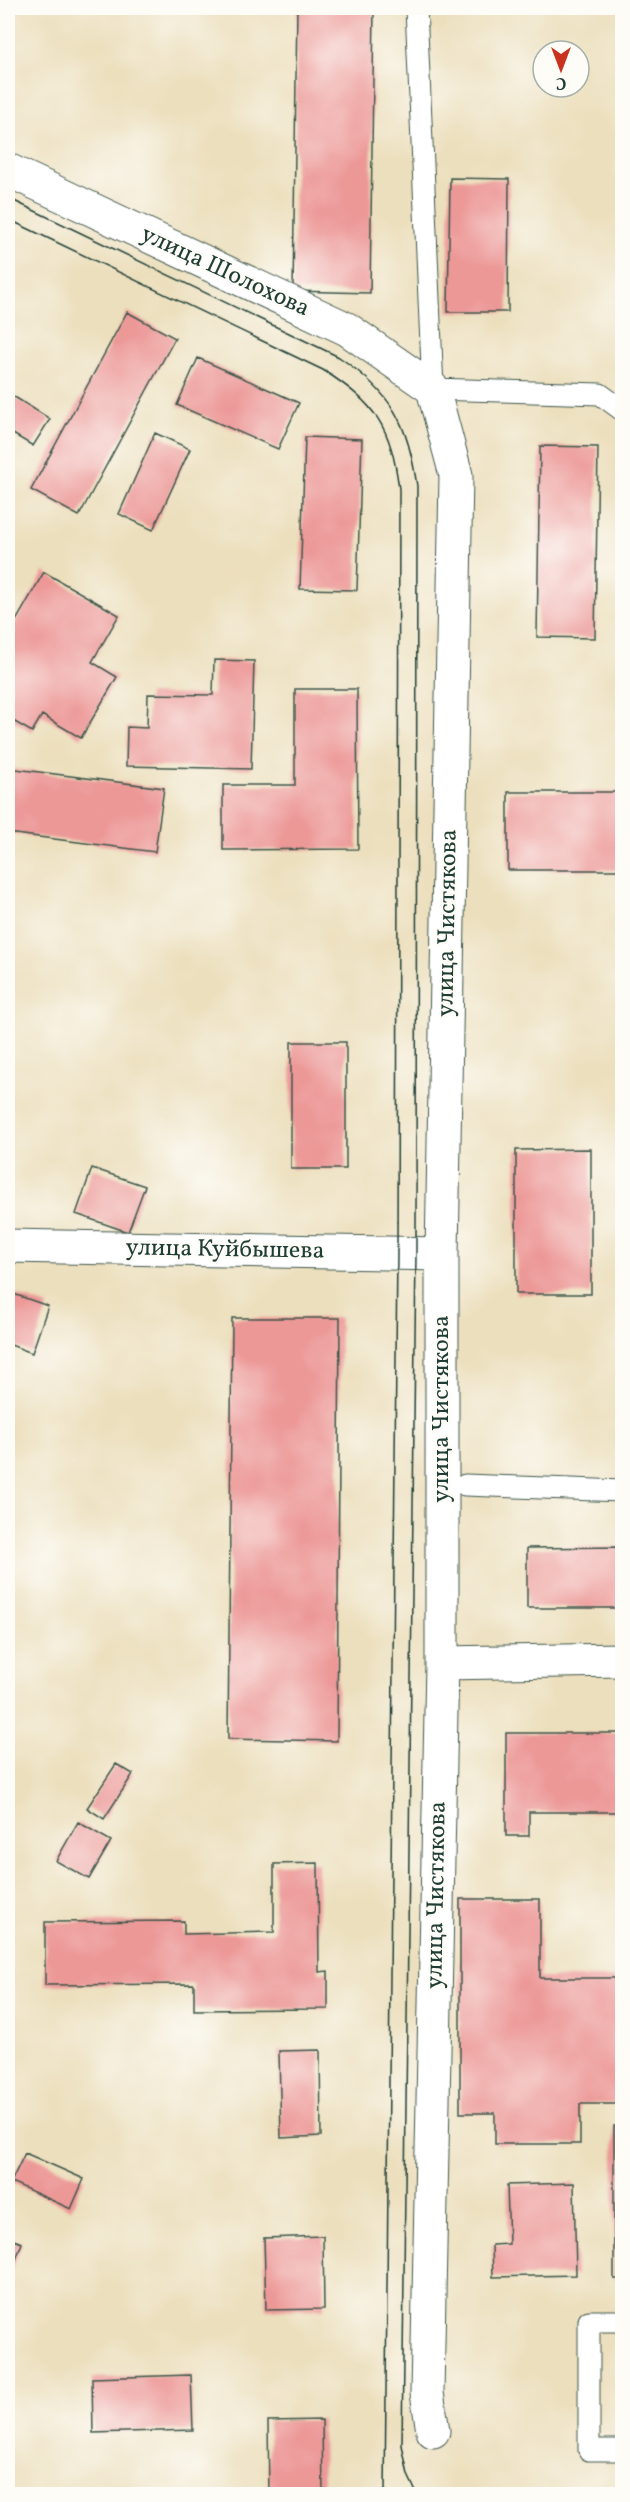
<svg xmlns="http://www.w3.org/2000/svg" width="630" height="2502" font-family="Vollkorn,serif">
<rect width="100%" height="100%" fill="#fdfcf7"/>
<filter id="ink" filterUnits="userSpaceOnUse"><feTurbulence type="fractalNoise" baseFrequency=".0167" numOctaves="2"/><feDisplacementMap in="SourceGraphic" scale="12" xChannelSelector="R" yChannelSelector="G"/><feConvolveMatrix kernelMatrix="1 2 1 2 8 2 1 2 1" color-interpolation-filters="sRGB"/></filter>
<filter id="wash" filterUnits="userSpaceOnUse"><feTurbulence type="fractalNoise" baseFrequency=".008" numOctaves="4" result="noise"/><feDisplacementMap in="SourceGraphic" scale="24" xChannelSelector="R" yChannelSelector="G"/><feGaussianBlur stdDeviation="1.35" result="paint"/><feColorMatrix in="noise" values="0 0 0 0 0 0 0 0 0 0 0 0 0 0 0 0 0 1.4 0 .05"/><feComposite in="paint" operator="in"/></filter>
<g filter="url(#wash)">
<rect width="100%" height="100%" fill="#ecdfbd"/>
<g id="blocks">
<path fill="#ec9897" d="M297 8H374L370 293 293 291Z
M450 178 509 179 508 312H448Z
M127 312 175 338 79 516 31 490Z
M198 358 299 403 278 449 177 405Z
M13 396 50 419 33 446 8 431V405Z
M155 433 190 449 153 530 119 514Z
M305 437 362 439 357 590 300 589Z
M540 446 598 447 595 638 537 637Z
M44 572 119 615 92 662 117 677 81 738 42 715 32 732 8 718V635Z
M214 660 254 661 251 769 126 766 127 727 147 728 148 694 213 695Z
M295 689H357L358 849 223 850V785H295Z
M8 768 164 788 155 852 8 833Z
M508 792H622V870H508Z
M291 1042H346V1169H291Z
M591 1149V1294H516V1150Z
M92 1168 145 1186 128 1232 76 1214Z
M8 1292 48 1306 32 1353 8 1344Z
M232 1318H340L337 1741 228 1739Z
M622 1547V1608H527V1548Z
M506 1733H622V1812H529V1836H506Z
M116 1764 133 1774 104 1819 87 1808Z
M78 1822 111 1841 89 1879 56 1861Z
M318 1863 319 1972 328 1971V2009L194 2010V1984L45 1985V1922L184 1921V1934L274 1932V1864Z
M460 1899H540V1978H622V2104H580V2144H495V2113H460Z
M320 2050 321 2136 281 2138 279 2051Z
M614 2126H622V2279H614Z
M25 2153 84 2179 71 2209 11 2182Z
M574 2183 576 2275 493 2277 492 2245 509 2244 507 2185Z
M323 2236 324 2309 266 2310 264 2238Z
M8 2238 22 2243 10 2276 8 2275Z
M191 2375 193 2430 93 2433 92 2378Z
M322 2420 323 2494H269L268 2421Z"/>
</g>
</g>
<g filter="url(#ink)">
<use href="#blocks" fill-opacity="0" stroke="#3e5549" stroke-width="1.5"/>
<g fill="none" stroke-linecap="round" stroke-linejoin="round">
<defs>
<path id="lane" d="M416 8 433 389 600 394 622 410
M465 1485 622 1491
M622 2321H589V2450H622"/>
<path id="street" d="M8 170 347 329 433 389 456 475 442 1254V1663L427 2393 433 2431
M8 1246 442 1254
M442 1663 622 1660"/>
</defs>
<use href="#lane" stroke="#3e5549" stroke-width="23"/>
<use href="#street" stroke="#3e5549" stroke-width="35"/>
<use href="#lane" stroke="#fff" stroke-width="21"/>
<use href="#street" stroke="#fff" stroke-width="33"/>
<path stroke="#1f3d34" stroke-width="1.5" d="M8 198 339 357C393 394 407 422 417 486L416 1253 402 2445 408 2475 417 2494
M8 219 323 370C376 404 391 426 399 489L397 1253 385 2494"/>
</g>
</g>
<g text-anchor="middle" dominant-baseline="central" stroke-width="5" stroke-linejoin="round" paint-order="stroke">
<g font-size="24" fill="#1f3d34" stroke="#fdfcf7">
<text transform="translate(225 272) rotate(25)">улица Шолохова</text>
<text transform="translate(448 923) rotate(-89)">улица Чистякова</text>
<text transform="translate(225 1250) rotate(1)">улица Куйбышева</text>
<text transform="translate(442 1409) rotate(-90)">улица Чистякова</text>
<text transform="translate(437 1895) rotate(-89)">улица Чистякова</text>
</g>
</g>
<rect width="630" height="2502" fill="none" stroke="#fdfcf7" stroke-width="30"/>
<g transform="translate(561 69) rotate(180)"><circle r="28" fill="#fdfcf7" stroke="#a4b0a9" stroke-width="1.5"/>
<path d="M0-4.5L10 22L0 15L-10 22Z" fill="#c8321e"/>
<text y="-9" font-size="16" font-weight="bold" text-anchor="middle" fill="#1f3d34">С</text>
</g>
</svg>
